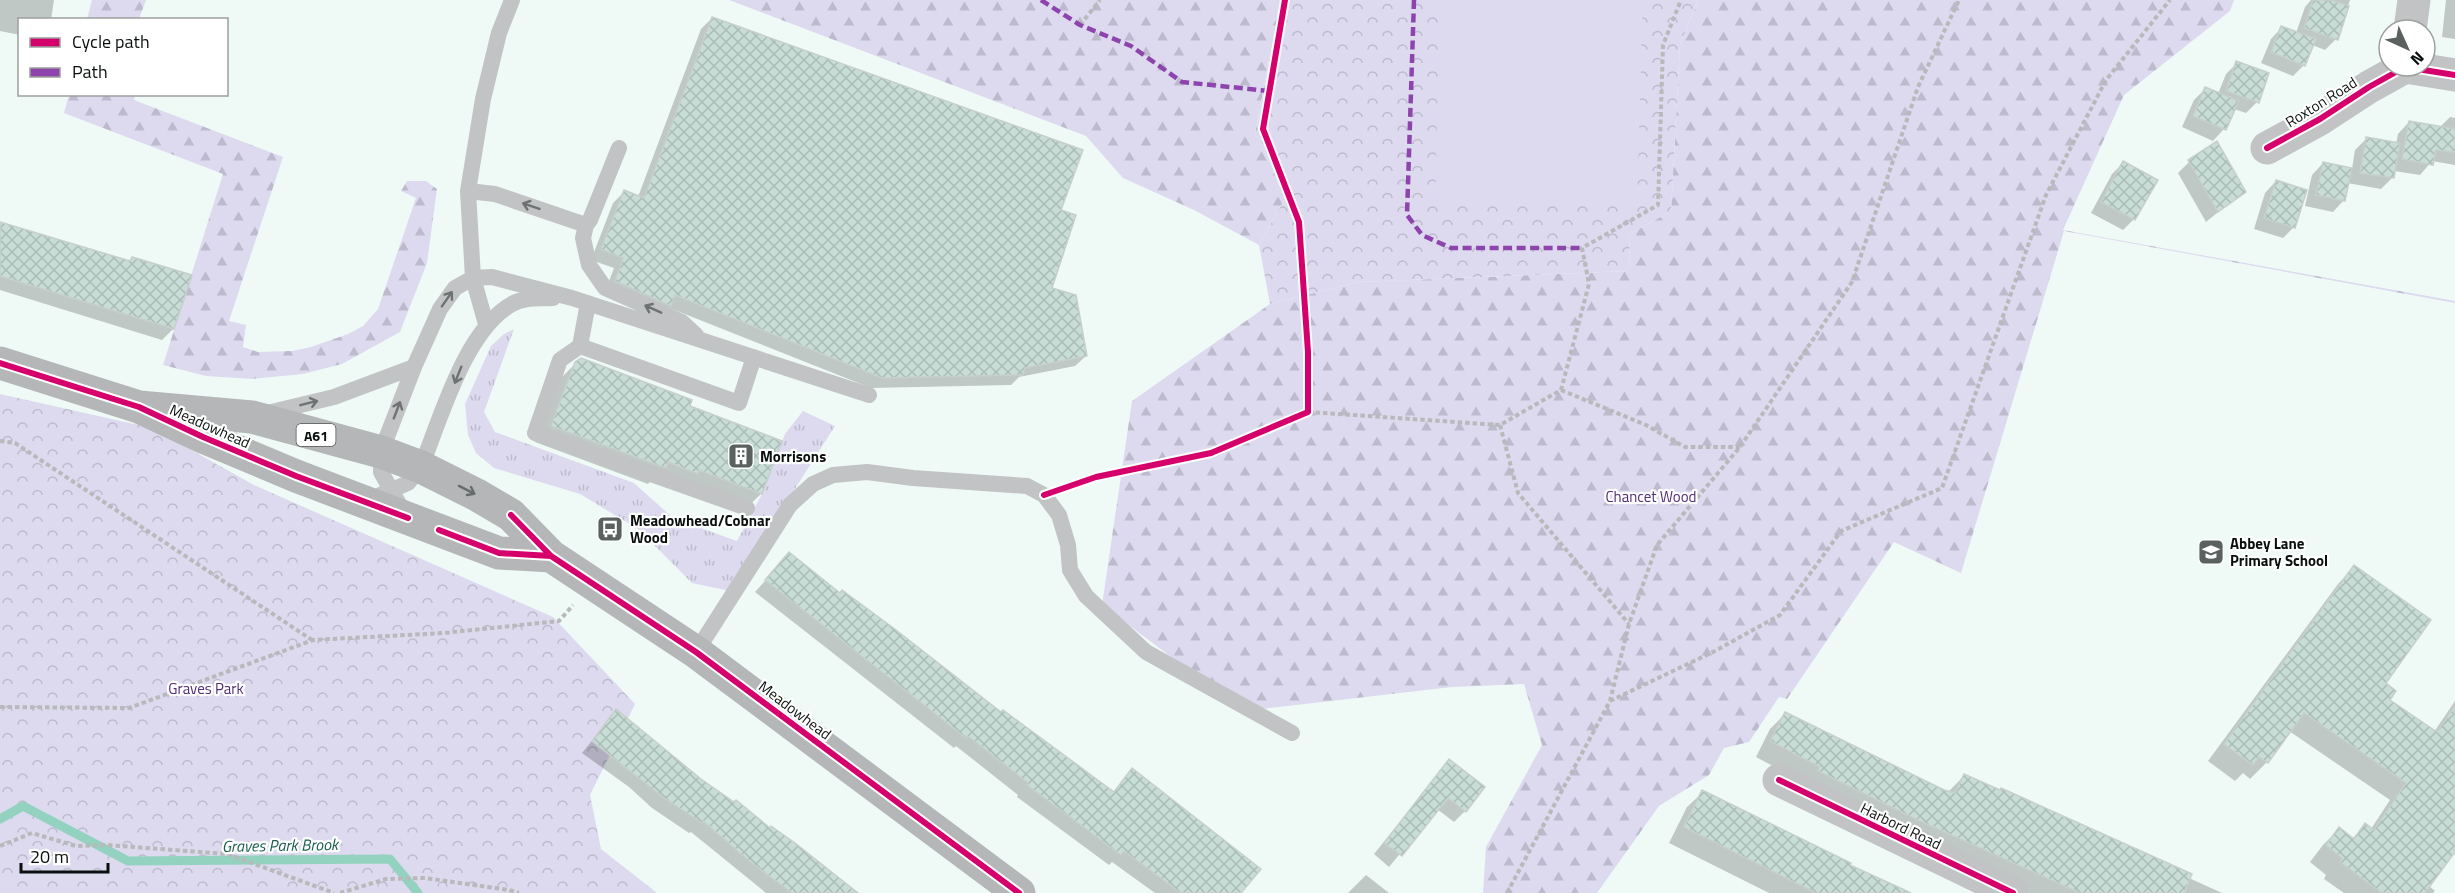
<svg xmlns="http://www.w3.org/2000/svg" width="2455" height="893" font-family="'Titillium Web',sans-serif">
<defs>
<pattern id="grass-tufts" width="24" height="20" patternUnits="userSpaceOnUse" patternTransform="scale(1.5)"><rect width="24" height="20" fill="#dddaef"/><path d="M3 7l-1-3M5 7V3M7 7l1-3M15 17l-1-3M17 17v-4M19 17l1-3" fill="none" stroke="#bcbacc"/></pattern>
<pattern id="forest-firs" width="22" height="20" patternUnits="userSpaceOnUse" patternTransform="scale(1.5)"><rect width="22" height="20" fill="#dddaef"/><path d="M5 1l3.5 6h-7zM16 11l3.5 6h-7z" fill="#bcbacc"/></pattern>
<pattern id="park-crowns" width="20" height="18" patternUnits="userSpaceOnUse" patternTransform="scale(1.5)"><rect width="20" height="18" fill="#dddaef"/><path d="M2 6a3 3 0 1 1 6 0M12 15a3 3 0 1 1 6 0" fill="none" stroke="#bcbacc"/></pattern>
<pattern id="building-cross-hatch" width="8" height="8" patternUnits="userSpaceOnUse" patternTransform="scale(1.5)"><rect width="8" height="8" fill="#c7ddd6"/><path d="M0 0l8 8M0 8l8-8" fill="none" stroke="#aabcb6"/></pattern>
</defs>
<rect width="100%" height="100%" fill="#effaf6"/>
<path fill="url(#grass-tufts)" d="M514 329 484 412 495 432 634 483 673 518 737 541 762 494 785 434 803 411 835 426 730 591 692 583 638 529 580 494 494 468 476 453 468 435 465 404 491 346 504 334Z"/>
<path fill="url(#forest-firs)" d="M92 0H146L139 19H87Z
M729 0H1281L1255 133 1286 197 1259 245 1194 210 1123 178 1086 136Z
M1698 0H2234L2230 11 2124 95 2063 230 2455 301V303L2064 231 1961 573 1894 542 1787 699 1779 697 1749 742 1724 748 1709 775 1659 806 1597 893H1483L1486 847 1542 745 1524 684 1452 687 1243 711 1102 605 1132 401 1270 304 1358 282 1629 271 1630 234 1671 211 1680 44Z
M69 95H135L134 100 283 157 229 321 246 325 243 347 258 352 292 351 311 347 348 334 363 326 378 309 416 198 401 191 407 181H426L437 189 427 263 400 332 342 364 303 374 252 379 206 376 163 365 223 174 64 113Z"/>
<path fill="url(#park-crowns)" d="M1281 0H1698L1680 44 1671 211 1630 234 1629 271 1358 282 1270 304 1259 245 1286 197 1255 133Z
M0 394 152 428 254 485 553 617 635 704 590 795 601 849 657 893H0Z"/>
<path fill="#dddaef" d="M1440 0H1643L1637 204 1435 206Z"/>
<path fill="#0003" d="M0 0H54L51 20H20V35L0 31Z
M2311 0H2350L2336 39 2325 50 2312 45 2304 65 2293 76 2261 63 2271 39 2282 27 2296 33 2305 7Z
M2446 0H2455V39L2442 37Z
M712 18 1059 211 1050 289 1086 356 1075 366 1019 377 1011 385 871 388 667 307 605 292 614 268 591 260 613 203 624 192 638 197 701 29Z
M2237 63 2257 102 2246 113 2234 109 2224 129 2213 141 2182 127 2194 100 2205 89 2218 94 2226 74Z
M2450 117 2455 118V165L2432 161 2420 175 2394 171 2393 177 2381 189 2347 183 2344 200 2333 212 2305 206 2312 175 2323 163 2352 169 2355 150 2366 139 2396 144 2398 134 2409 122 2439 128Z
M2217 144 2244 191 2206 222 2178 173 2189 162Z
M2123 163 2134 219 2123 230 2091 213 2112 174Z
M2276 181 2294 227 2283 238 2254 229 2265 193Z
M0 223 128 263 132 259 173 329 162 340 0 290Z
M576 363 780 442 761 494 744 510 653 479 648 484 535 442 559 380Z
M789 554 1001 714 1113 793 1133 770 1239 893H1155L1112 862 1109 865 1017 797 1018 795 956 746 954 748 755 592Z
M2354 567 2388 700 2434 732 2455 701V850L2429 886 2435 891 2433 893H2344L2324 879 2326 875 2310 862 2323 845 2339 829 2352 839 2365 825 2371 829 2390 800 2289 731 2267 762 2250 779 2243 773 2235 781 2208 761 2338 584Z
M616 711 700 780 858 893H766L691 832 689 833 652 808 629 787 582 753Z
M1786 713 1948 792 1964 776 2222 893H2030L1900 834 1756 757 1770 729Z
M1449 761 1465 811 1454 822 1437 809 1389 867 1374 854Z
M1703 792 1848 866 1907 893H1769L1669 843 1687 807Z
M1366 875 1389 893H1348Z"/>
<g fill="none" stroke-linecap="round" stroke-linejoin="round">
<path stroke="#93d2bf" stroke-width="9" d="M0 819 23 806 128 861 390 859 418 893"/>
</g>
<path fill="url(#building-cross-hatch)" stroke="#c7cfcc" stroke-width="1.5" d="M2313 0H2331L2349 6 2338 40 2304 28Z
M712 17 1083 150 1061 210 1076 215 1052 288 1076 295 1087 356 1025 368 1023 375 882 378 675 295 671 306 615 281 623 258 601 249 624 190 644 198Z
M2281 26 2316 39 2305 66 2271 52Z
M2236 61 2269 73 2259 103 2226 91Z
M2205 87 2239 101 2226 130 2193 116Z
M2409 121 2455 129V152L2436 150 2433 165 2402 159Z
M2366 137 2400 143 2394 178 2360 173Z
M2217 141 2246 192 2218 212 2188 160Z
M2123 161 2158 180 2135 220 2101 202Z
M2323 162 2352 168 2345 201 2316 195Z
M2276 180 2307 190 2295 228 2264 218Z
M0 222 130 261 132 257 192 275 174 329 0 276Z
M581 358 692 400 690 406 782 441 762 494 699 470 698 474 668 462 666 468 551 426 575 362Z
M789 552 840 593 842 590 896 630 1001 712 1003 710 1114 792 1132 768 1261 869 1241 893H1181L1124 851 1121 855 1027 785 1028 783 968 736 966 738 765 580Z
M2354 565 2431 620 2386 683 2396 691 2390 700 2437 732 2455 706V852L2425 893H2382L2340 862 2342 858 2326 845 2339 827 2354 839 2365 823 2374 830 2406 783 2304 713 2268 763 2259 757 2253 765 2224 744Z
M616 709 701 779 734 802 736 800 770 828 771 826 795 843 858 893H792L748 860 703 821 702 823 663 797 592 741Z
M1785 712 1944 790 1955 793 1964 774 2000 790 2001 788 2192 874 2184 893H2080L1916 819 1818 771 1820 767 1770 741Z
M1449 759 1485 787 1466 812 1448 798 1402 856 1384 843Z
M1702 790 1851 863 1850 865 1911 893H1816L1684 827Z"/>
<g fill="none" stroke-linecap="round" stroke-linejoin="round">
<path stroke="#b7b9ba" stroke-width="4" stroke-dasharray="4.5 3" stroke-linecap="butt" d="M1080 25 1100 0
M1561 390 1646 425 1685 447H1740
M1308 412 1500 425 1561 390 1589 284 1582 248 1658 205 1663 45 1681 0
M1500 425 1518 493 1629 624
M0 441 15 443 312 640
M1610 701 1715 651 1780 615 1841 531 1942 488 2046 195 2106 80 2170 0
M0 707 129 708 313 640 444 633 559 621 573 605
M0 846 32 833 76 846 107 845 227 854 334 893
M340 893 386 879 425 878 509 890 519 893
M1507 893 1610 701 1629 624 1657 545 1740 447 1852 282 1918 87 1959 0"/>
<path stroke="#c2c3c4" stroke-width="16" d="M619 148 590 220 586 225 583 238 589 265 605 288 682 322 696 335
M468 191 495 194 586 225
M588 303 580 346 739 403 754 357
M486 324 473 278 468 191 483 99 499 33 512 0
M580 346 560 360 535 433 747 508
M263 414 334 397 414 367
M380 495 408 483 421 467C441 418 465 330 512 304 524 297 539 299 553 298
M404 513 381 472V452L414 367 440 309 455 288 473 278 492 277 572 298 869 395
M696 652 790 505 813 484 833 475 867 472 913 478 1027 486 1044 495 1059 515 1068 545 1070 570 1086 596 1146 652 1292 733"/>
<path stroke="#c2c3c4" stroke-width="33" d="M2410 30 2414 0
M2267 148 2320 119 2369 87 2405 67 2455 75
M1779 780 2013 893"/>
<path stroke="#b4b6b7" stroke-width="33" d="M0 363 139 407 203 437 296 476 499 553 551 556
M139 407 252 417 381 452 421 467 477 495 511 515 551 556 696 652 1019 893"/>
<path stroke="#8e44ad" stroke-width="4.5" stroke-dasharray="9 4.5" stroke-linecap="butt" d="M1041 0 1080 25 1131 46 1182 82 1269 91
M1414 0 1407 215 1422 235 1451 248H1582"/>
<defs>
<path id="cycleway" d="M2267 148 2320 119 2369 87 2405 67 2455 75
M0 363 139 407 203 437 296 476 408 518
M1044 495 1096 477 1211 453 1308 412V352L1299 222 1263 129 1285 0
M511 515 551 556 696 652 1019 893
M439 530 499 553 551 556
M1779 780 2013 893"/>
</defs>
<use href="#cycleway" stroke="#fff" stroke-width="10"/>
<use href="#cycleway" stroke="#d6006c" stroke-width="6"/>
</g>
<defs><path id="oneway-shaft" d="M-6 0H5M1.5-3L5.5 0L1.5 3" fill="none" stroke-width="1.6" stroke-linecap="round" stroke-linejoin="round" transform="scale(1.5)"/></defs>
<g stroke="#6f7272">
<use href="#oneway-shaft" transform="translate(531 206) rotate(-161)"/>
<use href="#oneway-shaft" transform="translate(447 299) rotate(-55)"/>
<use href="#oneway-shaft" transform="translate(653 309) rotate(-156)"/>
<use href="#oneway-shaft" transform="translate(458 375) rotate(112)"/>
<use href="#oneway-shaft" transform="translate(309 403) rotate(-14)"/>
<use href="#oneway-shaft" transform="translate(397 410) rotate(-69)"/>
</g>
<use stroke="#676b6a" href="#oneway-shaft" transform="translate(467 490) rotate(27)"/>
<defs>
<symbol id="building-square" viewBox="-11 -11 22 22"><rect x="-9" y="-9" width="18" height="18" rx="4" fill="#5a615f" stroke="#fff"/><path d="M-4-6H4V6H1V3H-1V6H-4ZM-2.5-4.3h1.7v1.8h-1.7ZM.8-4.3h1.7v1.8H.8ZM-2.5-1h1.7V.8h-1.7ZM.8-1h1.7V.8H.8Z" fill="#fff"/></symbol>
<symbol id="bus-square" viewBox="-11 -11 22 22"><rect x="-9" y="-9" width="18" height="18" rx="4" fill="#5a615f" stroke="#fff"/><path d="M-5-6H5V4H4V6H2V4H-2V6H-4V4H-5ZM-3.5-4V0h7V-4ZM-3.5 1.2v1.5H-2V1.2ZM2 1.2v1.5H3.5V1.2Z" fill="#fff"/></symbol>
<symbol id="school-square" viewBox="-11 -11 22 22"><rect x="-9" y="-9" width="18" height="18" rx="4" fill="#5a615f" stroke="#fff"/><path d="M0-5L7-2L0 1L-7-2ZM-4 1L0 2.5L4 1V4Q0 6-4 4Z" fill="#fff"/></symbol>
</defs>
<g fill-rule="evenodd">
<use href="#building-square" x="726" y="441" width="30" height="30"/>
<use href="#bus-square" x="595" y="514" width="30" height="30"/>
<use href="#school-square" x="2196" y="537" width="30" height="30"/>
</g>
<g text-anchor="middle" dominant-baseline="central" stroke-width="4.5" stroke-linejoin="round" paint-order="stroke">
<rect fill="#fff" stroke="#535756" stroke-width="1.5" x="296.5" y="424" width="39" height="22" rx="4.5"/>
<g font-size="14" font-weight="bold" fill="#090f0d">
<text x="316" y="435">A61</text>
</g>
<g font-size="15" fill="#090f0d" stroke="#fff">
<text transform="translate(2321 102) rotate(-32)">Roxton Road</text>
<text transform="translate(210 426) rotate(24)">Meadowhead</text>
<text transform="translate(795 710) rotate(37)">Meadowhead</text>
<text transform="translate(1901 826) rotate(26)">Harbord Road</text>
</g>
<g font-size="15" font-weight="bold" fill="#090f0d" stroke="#fff" text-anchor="start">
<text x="760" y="456">Morrisons</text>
<text x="630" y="520">Meadowhead/Cobnar<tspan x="630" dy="17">Wood</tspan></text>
<text x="2230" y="543">Abbey Lane<tspan x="2230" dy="17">Primary School</tspan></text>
</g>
<g font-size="15" fill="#502d77" stroke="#fff">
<text x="1651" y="496">Chancet Wood</text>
<text x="206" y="688">Graves Park</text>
</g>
<g font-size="16" font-style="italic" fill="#195d4b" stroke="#fff">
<text transform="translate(280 845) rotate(-1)">Graves Park Brook</text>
</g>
</g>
<rect x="18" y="18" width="210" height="78" fill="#ffffff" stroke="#9d9f9e" stroke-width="1.5"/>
<rect x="30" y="38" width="30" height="9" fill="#d6006c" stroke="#9d9f9e" stroke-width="1.5"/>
<text x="72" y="48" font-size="18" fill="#090f0d">Cycle path</text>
<rect x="30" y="68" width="30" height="9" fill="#8e44ad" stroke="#9d9f9e" stroke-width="1.5"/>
<text x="72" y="78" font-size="18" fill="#090f0d">Path</text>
<g transform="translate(2407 48) rotate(135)"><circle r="28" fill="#ffffff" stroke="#9d9f9e" stroke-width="1.5"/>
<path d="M0-4.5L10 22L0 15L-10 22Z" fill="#5a615f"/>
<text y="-9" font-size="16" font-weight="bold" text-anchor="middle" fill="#090f0d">N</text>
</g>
<path d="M21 863v9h87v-9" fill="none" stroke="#090f0d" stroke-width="3"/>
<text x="30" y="863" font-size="18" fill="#090f0d" stroke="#ffffff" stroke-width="4.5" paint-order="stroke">20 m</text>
</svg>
